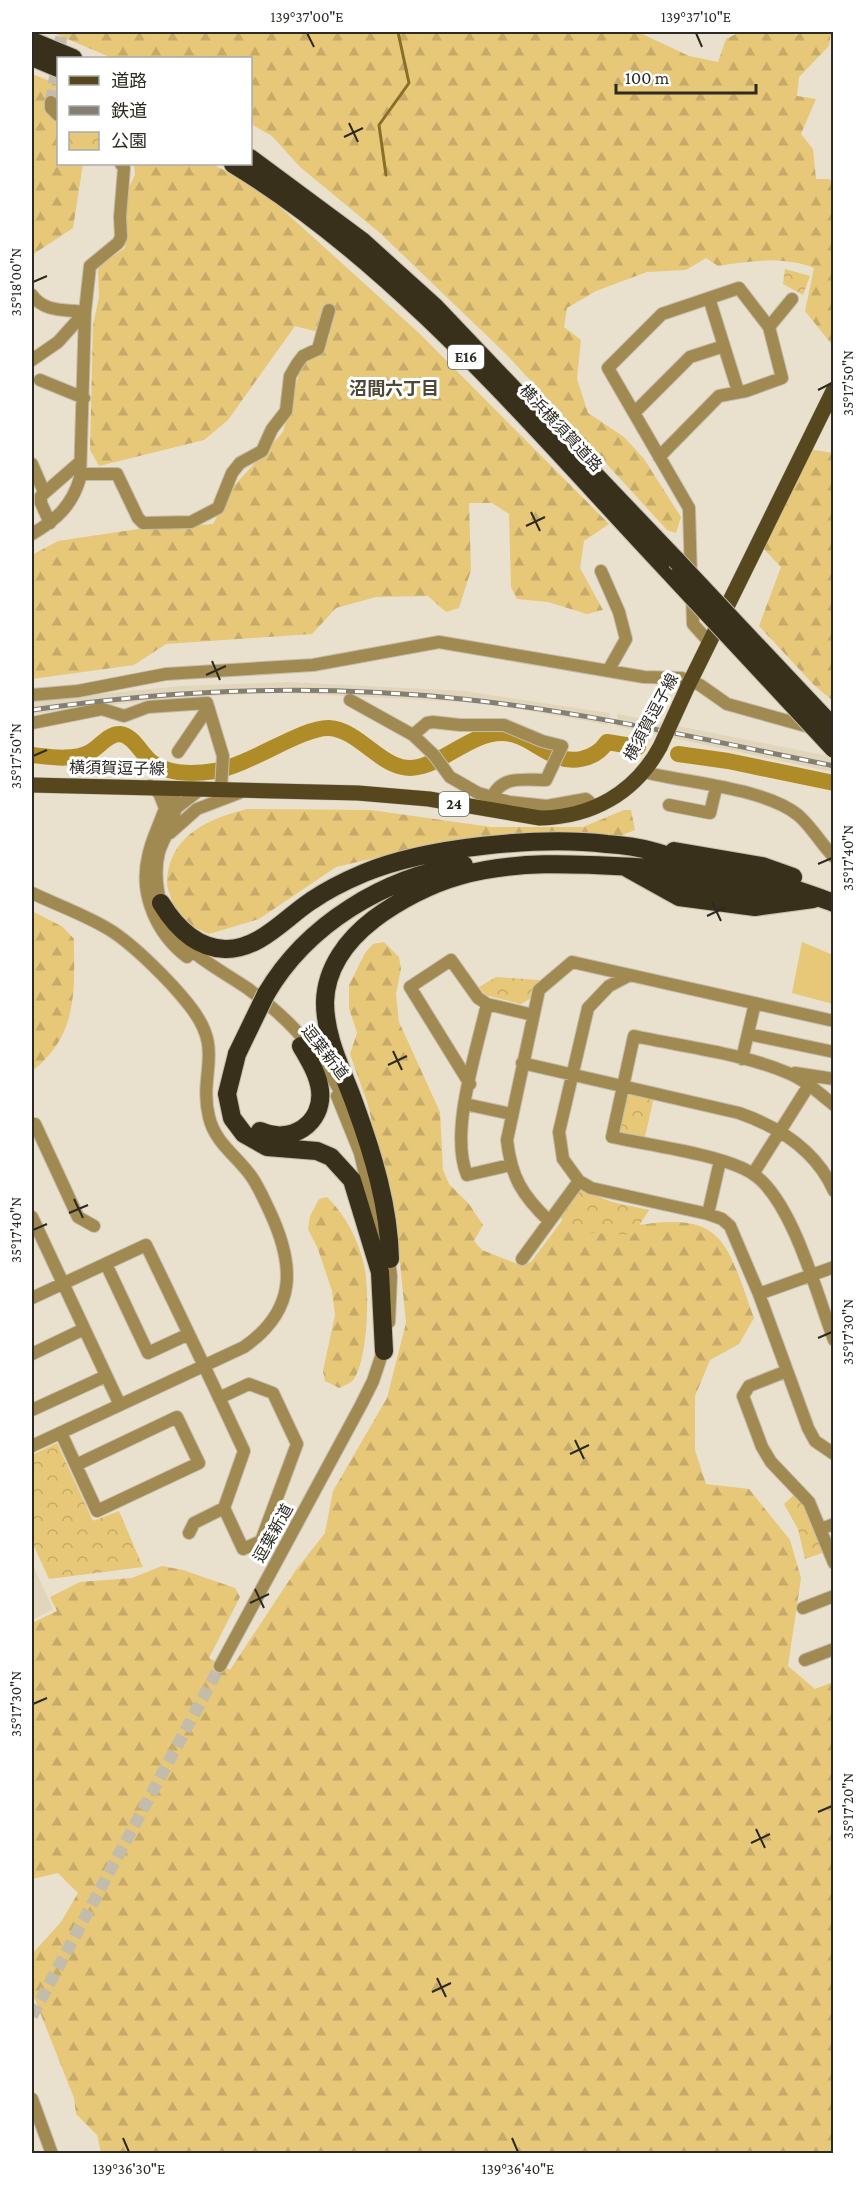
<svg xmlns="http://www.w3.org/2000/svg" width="865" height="2185" font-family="'Crimson Pro','Noto Sans JP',serif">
<defs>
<pattern id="forest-firs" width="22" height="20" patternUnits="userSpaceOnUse" patternTransform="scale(1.5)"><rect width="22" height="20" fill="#e7c778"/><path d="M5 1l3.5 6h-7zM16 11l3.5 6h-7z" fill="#c6ab68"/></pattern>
<pattern id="park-crowns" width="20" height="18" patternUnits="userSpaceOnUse" patternTransform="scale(1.5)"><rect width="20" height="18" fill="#e7c778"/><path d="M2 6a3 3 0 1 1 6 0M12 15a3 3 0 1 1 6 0" fill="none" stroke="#c6ab68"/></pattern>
</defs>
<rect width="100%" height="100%" fill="#e9e1cd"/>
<path fill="#e1d6bb" d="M288 682 464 691 610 713 608 725 513 708 463 702 287 693 181 697 32 714V702L69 697 181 686Z
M618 714 833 757V772L616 726Z
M32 1563 53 1609 32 1620Z"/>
<path fill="url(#forest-firs)" d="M51 32H638L689 56 718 62 726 39 740 32H793L796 35 804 32H831L829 46 799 77 797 96 816 99 801 134 813 149 816 179H830L833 187V346L805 311 814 268C786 256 748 261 718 266L706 258 686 270 647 272 596 291 567 308 564 327 581 340 577 379 588 413 624 437 644 459 681 517 676 533 667 530 507 355 380 233 300 167 272 136 251 124 250 58H112Z
M32 74 58 84V164H83L73 228 32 255Z
M134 164H212L260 189 420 334 609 524 584 541 580 568 603 610 587 614 548 602 517 599 511 587 509 514 492 503H469L471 570 459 608 446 612 428 596 376 597 336 608 312 634 166 644 134 665 32 679V555L58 541 138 529 213 524 233 487 283 432 300 370 330 335 295 326 228 420 204 440 99 466 90 450 93 325 99 297 98 267 125 248 127 191 135 175Z
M809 449 833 453V701L813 684 759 626 781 567 764 549Z
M247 809 371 810 491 827H583L624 810H631L635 830 620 836H558L405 851 336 867 259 919 209 934 182 922C177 910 166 893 167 879 171 834 209 819 247 809Z
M32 911 63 927 74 939C74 980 78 1022 49 1055 43 1061 39 1067 32 1070Z
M384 942 399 957 401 969 396 994 399 1022 440 1112 443 1170 449 1184 469 1204 483 1225 474 1241 482 1250 520 1265 531 1262 566 1215C577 1219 590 1226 601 1227 637 1230 690 1208 718 1238 735 1256 745 1295 754 1318L739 1344 710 1360 695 1396V1450L706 1484 749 1489 790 1540 801 1578 788 1666 815 1689 833 1682V2153H101L97 2135 76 2114 74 2098 32 1992V1954L61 1922 78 1893 58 1873 32 1879V1623L57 1611 50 1597 80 1582 132 1578 162 1566 183 1570 235 1588 240 1597 209 1658 230 1670 296 1570 325 1533 333 1491 387 1398 406 1323 396 1223 368 1105 350 1054 357 1033 349 1008V985L365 953 373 944Z
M327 1197C346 1216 358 1239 364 1265 370 1289 368 1359 354 1379 351 1383 344 1386 339 1388L325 1381 323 1371 335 1315 332 1291 318 1249 308 1229 310 1216 319 1199Z"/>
<path fill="url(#park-crowns)" d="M785 269 810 276 803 295 783 284Z
M496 977 539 980 531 998 521 1004 485 995 479 987Z
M627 1090 654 1097 645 1137 617 1131Z
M579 1189 612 1202 649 1210 633 1235 575 1232 559 1216Z
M57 1443 93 1521 119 1511 143 1567 49 1579 32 1542V1455Z
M795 1494 804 1503 825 1552 805 1559 798 1529 784 1504Z"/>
<path fill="#e7c778" d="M802 942 833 955V1004L792 993Z"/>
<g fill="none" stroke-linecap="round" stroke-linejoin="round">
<path stroke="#896f27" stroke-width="3" d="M386 175 379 125 409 83 398 32"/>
<path stroke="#b08c29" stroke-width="16" d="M678 754 728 761 834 783
M32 755C50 757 73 761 90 752 100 747 107 734 120 734 134 735 142 756 153 763 170 775 196 774 215 771 250 765 302 727 329 728 362 730 384 775 418 767 447 761 471 733 502 733 532 733 549 765 581 759 592 757 601 751 607 742L638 747"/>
<path stroke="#c3bcab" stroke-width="12" stroke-dasharray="12 6" stroke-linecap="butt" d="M51 102 62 32
M32 2016 220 1666"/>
<defs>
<path id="minor" d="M51 102V108L58 115
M32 295C45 313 65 309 85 312
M709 298 738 391
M769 327 792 299
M32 360 58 342 85 312
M40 380 84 398
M634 413 690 357 724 346
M659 457 719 396 746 391 782 378 769 327 739 288 662 314 608 368 689 508 691 577
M32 464 44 492
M80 474H117L138 518 143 523 191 522 218 508 232 473 240 463 262 451 272 429 286 411 290 376 297 364 303 356 318 349 329 310
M50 523 41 503V496L80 462
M32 534C56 520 72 506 80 478L85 312 90 266 118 243 121 237 120 217 124 168 121 164
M601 571 619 612 626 639 608 671
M692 594 693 624 710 643
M32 695 78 691 166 674 313 665 439 642 644 677 682 678 700 685 727 704 813 728
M350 700 413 735 434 755 450 777 478 793 509 802 547 806 586 799 595 807
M32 723 102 709 124 716 148 707 207 703 223 756 221 788
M413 735 427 723 433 722 460 725H504L542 741 562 746 546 780C524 780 501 775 492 798
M178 752 208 708
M644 772C687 783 765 788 798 815 812 827 821 844 834 857
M150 786 159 793 165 808C160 824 151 840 148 857 139 895 157 934 187 957
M669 805 710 813 716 788
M171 812 202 788
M170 833 197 809 239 793
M32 893C57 905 86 915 110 930 134 945 171 982 189 1005 226 1051 198 1072 209 1117 215 1143 237 1156 251 1176 259 1187 264 1200 270 1212 295 1266 297 1310 244 1347L32 1446
M162 909C157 891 154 871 159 852 165 832 189 804 165 787
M169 925C187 954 219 969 247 988 289 1018 322 1054 345 1101
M630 975 609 986 588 1008 559 1132 563 1159 579 1181 591 1188 708 1214 722 1219 730 1226 759 1294 808 1428 815 1441 834 1454
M487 1004C477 1050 449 1132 467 1175L510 1165
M748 1034 834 1052
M742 1059 755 1003
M522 1063 739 1113C779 1127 816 1150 834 1191
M795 1073 834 1079
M470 1084 410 987 451 960 478 998 487 1004 533 1015
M337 1096 360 1153 382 1248
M465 1104 511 1114
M834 1105C819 1093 805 1080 788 1073 741 1053 685 1047 634 1036L612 1137C648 1145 725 1155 753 1174 792 1199 817 1295 834 1340
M32 1125 35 1124 78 1217 94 1226
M753 1174 809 1085
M708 1214 720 1161
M32 1217 120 1405
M549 1221C522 1195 511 1177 507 1140L539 990 572 962 834 1021
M388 1252 391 1276 389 1322
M522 1259 579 1181
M106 1264 148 1353 189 1334
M759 1294 834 1267
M32 1298 146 1245C179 1313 212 1382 244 1451L224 1508 243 1549 261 1541 297 1444 273 1393 249 1384 219 1398
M32 1354 84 1329
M787 1371 749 1386 743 1396 762 1447 771 1462 809 1502 834 1563
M32 1410 106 1376
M61 1433 97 1511 199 1463 177 1417 76 1465
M821 1529 834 1524
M189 1533 194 1523 224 1508
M803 1608 834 1596
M805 1660 834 1649
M220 1666 361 1405 373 1381 385 1345
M32 2099 52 2154"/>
<path id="major" d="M687 688 834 389
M32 785 358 793 429 799 540 818C592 817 635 793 660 747"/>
<path id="highway" d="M32 41 73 58
M32 57 58 68
M250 158 362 241 435 307 676 560
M233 164C401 266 541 436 675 578
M674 851 762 866 793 877
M625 867 679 897 755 907 813 899
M653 874 668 880 782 897
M161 903C175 926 196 948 225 949 259 950 285 918 311 901 327 890 345 881 364 873 427 847 539 836 607 844 622 845 638 847 652 851 664 854 675 859 687 861
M266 994C307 924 385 877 464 865
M237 1054 227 1094 232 1118 244 1134 267 1147 317 1151 331 1157 352 1180 380 1272 384 1351
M260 1131C290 1145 324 1124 320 1090 318 1074 309 1060 301 1046
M390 1259C389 1207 373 1154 355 1105 343 1071 325 1039 325 1002 326 967 348 939 374 919 398 901 430 884 459 876 522 858 592 865 657 868 695 870 732 873 769 882 791 887 812 895 834 903"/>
</defs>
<use href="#minor" stroke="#c3bcab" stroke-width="14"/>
<use href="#major" stroke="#c3bcab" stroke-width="16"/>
<use href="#highway" stroke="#c3bcab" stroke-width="20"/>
<use href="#minor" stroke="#a18a51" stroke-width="12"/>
<use href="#major" stroke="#56471e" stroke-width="15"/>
<use href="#highway" stroke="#39301c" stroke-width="18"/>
<defs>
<path id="rail" d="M32 710C174 689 319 684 462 699 587 712 711 741 834 766"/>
</defs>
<use href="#rail" stroke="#847f72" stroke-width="5"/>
<use href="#rail" stroke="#fff" stroke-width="3" stroke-dasharray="9" stroke-linecap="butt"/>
<defs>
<path id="major-bridge" d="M660 747 687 688"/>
<path id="highway-bridge" d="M676 560 834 728
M675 578 834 749
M237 1054 266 994"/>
</defs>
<use href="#major-bridge" stroke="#c3bcab" stroke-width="16" stroke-linecap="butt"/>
<use href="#highway-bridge" stroke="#c3bcab" stroke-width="20" stroke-linecap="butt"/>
<use href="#major-bridge" stroke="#56471e" stroke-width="15"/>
<use href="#highway-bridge" stroke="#39301c" stroke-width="18"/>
</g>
<path fill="none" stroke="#2d2a22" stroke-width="2" d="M307 33 314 47M696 33 702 47M349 123 358 142M344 137 363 128M33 282 47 276M818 390 832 383M531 512 540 531M526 526 545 517M212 661 220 680M206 675 226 666M33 756 47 750M818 864 832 858M712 902 721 921M707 916 726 907M393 1051 402 1070M388 1065 407 1056M74 1199 83 1218M69 1213 88 1205M33 1230 47 1224M818 1338 832 1332M575 1440 584 1459M570 1454 589 1445M255 1589 264 1608M250 1603 269 1594M33 1704 47 1698M818 1812 832 1806M756 1829 765 1848M751 1843 770 1834M437 1978 446 1997M432 1992 451 1983M123 2138 129 2152M512 2138 518 2152"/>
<g text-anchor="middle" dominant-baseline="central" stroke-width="6" stroke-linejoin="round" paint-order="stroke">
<g fill="#fff" stroke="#6c6a64" stroke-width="1.5">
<rect x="448" y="345" width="36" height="24" rx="4.5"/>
<rect x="439" y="792" width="30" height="24" rx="4.5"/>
</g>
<g font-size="15" font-weight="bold" fill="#2d2a22">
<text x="466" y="357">E16</text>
<text x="454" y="804">24</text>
</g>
<g font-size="16" fill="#2d2a22" stroke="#fff">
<text transform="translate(561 428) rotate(47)">横浜横須賀道路</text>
<text transform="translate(651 717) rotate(-62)">横須賀逗子線</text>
<text transform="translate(117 768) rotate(1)">横須賀逗子線</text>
<text transform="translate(325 1052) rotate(52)">逗葉新道</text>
<text transform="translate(273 1533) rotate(-61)">逗葉新道</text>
</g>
<g font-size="18" font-weight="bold" fill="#4f4838" stroke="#fff">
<text x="394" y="389">沼間六丁目</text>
</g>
</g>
<rect width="865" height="2185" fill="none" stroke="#ffffff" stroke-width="66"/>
<rect x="57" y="57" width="195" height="108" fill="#ffffff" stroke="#abaaa7" stroke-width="1.5"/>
<rect x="69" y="76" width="30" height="9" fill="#56471e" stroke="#abaaa7" stroke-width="1.5"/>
<text x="111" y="87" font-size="18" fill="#2d2a22">道路</text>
<rect x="69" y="106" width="30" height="9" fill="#847f72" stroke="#abaaa7" stroke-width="1.5"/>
<text x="111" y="117" font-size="18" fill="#2d2a22">鉄道</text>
<rect x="69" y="132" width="30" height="18" fill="url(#park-crowns)" stroke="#abaaa7" stroke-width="1.5"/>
<text x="111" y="147" font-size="18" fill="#2d2a22">公園</text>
<path d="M616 84v9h140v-9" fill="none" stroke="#2d2a22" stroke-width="3"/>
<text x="625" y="84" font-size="18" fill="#2d2a22" stroke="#ffffff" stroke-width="4.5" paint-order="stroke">100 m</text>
<rect x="33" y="33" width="799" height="2119" fill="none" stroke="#2d2a22" stroke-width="2"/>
<g font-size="15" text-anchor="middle" fill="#2d2a22">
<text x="307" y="22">139°37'00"E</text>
<text x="696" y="22">139°37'10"E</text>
<text transform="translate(16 282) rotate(-90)" y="5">35°18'00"N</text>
<text transform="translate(848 383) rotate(-90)" y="5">35°17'50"N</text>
<text transform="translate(16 756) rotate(-90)" y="5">35°17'50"N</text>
<text transform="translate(848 858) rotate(-90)" y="5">35°17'40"N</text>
<text transform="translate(16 1230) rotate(-90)" y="5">35°17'40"N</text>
<text transform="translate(848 1332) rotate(-90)" y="5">35°17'30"N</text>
<text transform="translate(16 1704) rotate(-90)" y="5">35°17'30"N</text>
<text transform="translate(848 1806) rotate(-90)" y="5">35°17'20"N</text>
<text x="129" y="2174">139°36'30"E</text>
<text x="518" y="2174">139°36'40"E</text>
</g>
</svg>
